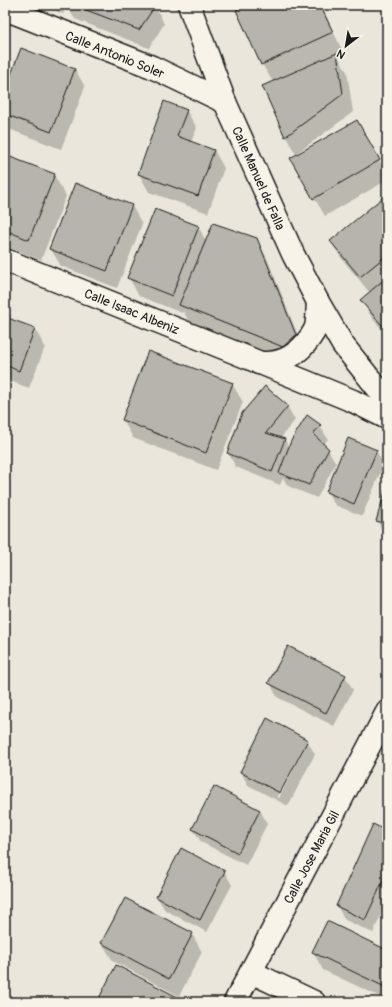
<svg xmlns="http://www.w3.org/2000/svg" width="392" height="1007" viewBox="0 0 392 1007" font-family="Pangolin,sans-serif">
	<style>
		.shadow { fill: #0003; fill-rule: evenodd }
		.building { fill: #b6b4ac; stroke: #1c1c1c }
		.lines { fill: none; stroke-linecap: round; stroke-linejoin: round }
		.minor-casing { stroke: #1c1c1c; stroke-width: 25 }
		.minor { stroke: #f7f3e8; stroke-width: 22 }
		.labels { text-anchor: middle; stroke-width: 3; stroke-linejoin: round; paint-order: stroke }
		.street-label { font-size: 13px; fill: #1c1c1c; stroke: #f7f3e8 }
	</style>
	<rect width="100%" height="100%" fill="#eae6dc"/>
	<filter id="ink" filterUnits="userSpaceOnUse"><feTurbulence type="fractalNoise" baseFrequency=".025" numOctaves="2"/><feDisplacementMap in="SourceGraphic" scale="8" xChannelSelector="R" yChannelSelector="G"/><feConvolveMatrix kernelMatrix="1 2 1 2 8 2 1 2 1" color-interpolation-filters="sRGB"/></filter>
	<g filter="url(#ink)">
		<g class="shadow">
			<path d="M41 5H66L63 14Z"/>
			<path d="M66 5H155L164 24 149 48 75 19Z"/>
			<path d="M242 5H321L342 50 336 53 347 72 353 112 296 154 286 137 263 87 273 82 262 64Z"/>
			<path d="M75 69 85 87 61 149 9 129 5 123V93Z"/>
			<path d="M186 110 197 128 191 142 214 150 224 168 208 213 149 192 139 174Z"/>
			<path d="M356 122 387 174V180L325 216 291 159Z"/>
			<path d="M5 156 54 175 66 196 41 260 5 246Z"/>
			<path d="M387 196V335L372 318 362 300 370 293 342 259 331 242Z"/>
			<path d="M132 206 142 224 117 288 61 266 50 248Z"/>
			<path d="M198 226 206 241 256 239 267 258 305 353 294 364 190 323 183 311 182 313 139 296 129 278Z"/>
			<path d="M5 305 11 316 10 320 35 329 45 347 29 388 5 379Z"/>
			<path d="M149 352 232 384 243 402 216 470 133 438 123 420Z"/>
			<path d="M287 406 295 420 280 439 285 440 289 448 320 426 328 439 323 445 328 450 336 463 317 498 288 486 283 478 280 485 236 467 228 453Z"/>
			<path d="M376 451 384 464 362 516 335 505 327 492Z"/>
			<path d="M387 489V535L385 534 377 521Z"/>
			<path d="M345 676 353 690 334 726 277 697 270 683Z"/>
			<path d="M307 741 315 754 288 806 248 785 241 772ZM303 747H305L279 798 277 797Z"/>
			<path d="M260 810 267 824 246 865 201 842 193 829Z"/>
			<path d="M387 832V902L373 933 345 920 337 906Z"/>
			<path d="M224 871 232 885 207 932 165 910 157 897Z"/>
			<path d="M192 934 202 952 179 996 113 961 102 943Z"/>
			<path d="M387 951V1000L323 970 313 952Z"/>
		</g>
		<g class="building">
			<path d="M73 5H154L155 6 139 30Z"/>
			<path d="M246 5H320L333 32 261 65 236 10Z"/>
			<path d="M21 48 75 69 51 132 5 114V90Z"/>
			<path d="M337 53 343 94 285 137 262 86Z"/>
			<path d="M164 101 187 110 177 136 214 150 198 196 138 174Z"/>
			<path d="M357 120 380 160 313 199 290 158Z"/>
			<path d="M5 155 55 174 29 240 5 230Z"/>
			<path d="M75 183 132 205 107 271 49 249Z"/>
			<path d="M387 194V255L360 277 330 241Z"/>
			<path d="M155 209 199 226 172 296 127 278Z"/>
			<path d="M213 223 257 238 296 335 283 347 179 305Z"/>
			<path d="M387 277V331L360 300Z"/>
			<path d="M5 317 35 328 19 371 5 365Z"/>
			<path d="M148 351 233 383 206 453 122 420Z"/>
			<path d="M265 386 288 406 266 433 285 439 272 472 227 453 242 413Z"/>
			<path d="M307 415 321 425 313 434 329 449 309 485 279 473 291 441Z"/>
			<path d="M348 438 377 450 354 504 326 492Z"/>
			<path d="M387 485V524L376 521Z"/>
			<path d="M288 646 346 675 326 713 268 683Z"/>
			<path d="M267 718 308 740 280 793 240 772Z"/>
			<path d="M214 786 260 810 238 853 192 829Z"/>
			<path d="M373 824 387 831V872L365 920 336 906Z"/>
			<path d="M181 848 225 871 200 920 156 897Z"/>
			<path d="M125 898 193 933 169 979 101 943Z"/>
			<path d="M327 921 387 950V988L312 952Z"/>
			<path d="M116 965 185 1001V1002H97Z"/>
		</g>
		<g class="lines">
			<defs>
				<g id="minor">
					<path d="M189 5 225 102 293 254 318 302 343 345 387 400"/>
					<path d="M5 9 152 67 225 102"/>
					<path d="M5 260 246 357 353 401 387 418"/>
					<path d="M259 363C279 364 293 358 306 343 310 338 314 333 316 327 318 319 317 310 318 302"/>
					<path d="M251 972 314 1002"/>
					<path d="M235 1002 387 712"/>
				</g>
			</defs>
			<use href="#minor" class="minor-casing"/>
			<use href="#minor" class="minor"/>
		</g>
	</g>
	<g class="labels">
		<g class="street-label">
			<text transform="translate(115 54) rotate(22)" y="5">Calle Antonio Soler</text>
			<text transform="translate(259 178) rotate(66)" y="5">Calle Manuel de Falla</text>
			<text transform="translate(132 311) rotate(22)" y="5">Calle Isaac Albeniz</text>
			<text transform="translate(311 857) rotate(-62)" y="5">Calle Jose Maria Gil</text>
		</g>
	</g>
	<rect width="392" height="1007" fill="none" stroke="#f7f3e8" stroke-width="20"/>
	<rect x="10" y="10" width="372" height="987" fill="none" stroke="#1c1c1c" stroke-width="1.5" filter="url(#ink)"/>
	<g transform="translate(346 46) rotate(211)" stroke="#f7f3e8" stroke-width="3" paint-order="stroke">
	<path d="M0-3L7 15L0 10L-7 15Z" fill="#1c1c1c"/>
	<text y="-6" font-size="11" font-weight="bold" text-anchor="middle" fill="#1c1c1c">N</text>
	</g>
</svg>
